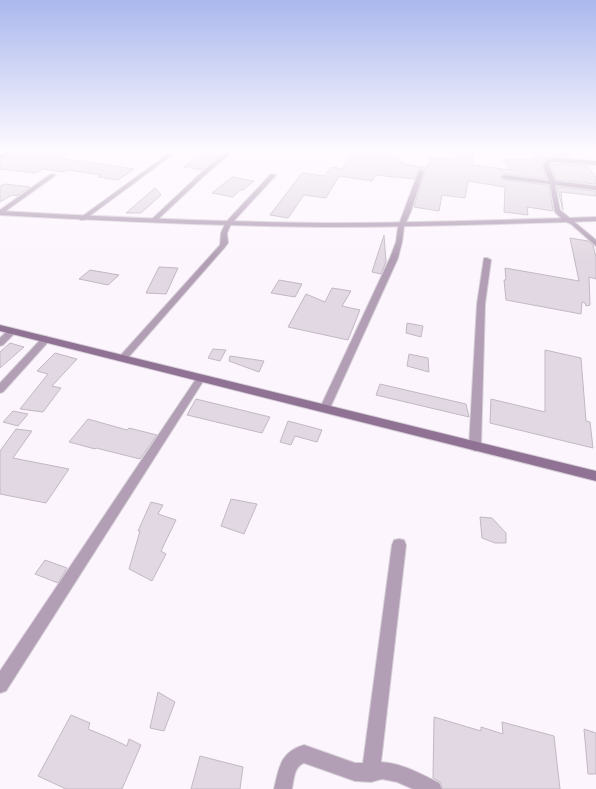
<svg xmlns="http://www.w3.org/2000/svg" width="596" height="789" viewBox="0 0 596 789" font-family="Lora,serif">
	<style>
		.building { fill: #e2d8e3; stroke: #c1b8c3 }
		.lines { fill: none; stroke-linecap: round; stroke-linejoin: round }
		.minor-casing { stroke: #d7d0d8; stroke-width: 2 }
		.tertiary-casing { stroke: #d7d0d8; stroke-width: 2 }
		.secondary-casing { stroke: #d7d0d8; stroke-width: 2 }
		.minor { fill: #b29eb5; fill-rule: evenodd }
		.tertiary { fill: #b29eb5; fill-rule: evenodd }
		.secondary { fill: #8f7294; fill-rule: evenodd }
	</style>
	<rect width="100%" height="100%" fill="#fdf5fe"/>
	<g class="building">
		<path d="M24 150H39L69 154 60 158 134 169 118 180 98 177 101 175 69 170 62 172 44 169 35 173 0 169V161Z"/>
		<path d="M354 150H365L364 153 400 157 398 161 404 162 403 164 427 168 431 158 459 159 460 153 473 154 472 165 511 170 502 159H534L532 151 554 153 553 150 566 151 569 158 554 156 546 159 542 166 547 179 504 174 500 177 504 180 549 185 553 211 527 207 528 215 504 212 505 187 468 181 465 198 442 195 439 211 414 207 425 171 424 170 419 169 414 179 376 175 372 181 339 176 326 198 304 195 288 218 270 215 302 173 324 176 332 167 342 169Z"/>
		<path d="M199 154 219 157 203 170 184 167Z"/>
		<path d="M552 164 587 166 596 177V184L556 180 551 165Z"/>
		<path d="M232 177 254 181 243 190H240L233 197 212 193Z"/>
		<path d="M5 184 30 187 17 196 12 195 0 202V186Z"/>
		<path d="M557 187 596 191V196L561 192 563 210Z"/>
		<path d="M155 188 161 195 141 213H126Z"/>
		<path d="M384 235 386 262 381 274 372 272Z"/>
		<path d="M570 238 588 241 593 245 596 257V279L589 277 590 305 586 306 585 303 582 302 581 314 506 300 504 280H506L505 268 579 281Z"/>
		<path d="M159 267 178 268 166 294 146 293Z"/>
		<path d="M90 270 119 275 108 285 79 279Z"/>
		<path d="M279 280 302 284 295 297 271 293Z"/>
		<path d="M332 288 351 291 342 306 360 310 348 340 288 327 306 294 325 302Z"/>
		<path d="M407 323 423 326 421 337 406 333Z"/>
		<path d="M10 343 24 347 0 368V352Z"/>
		<path d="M213 349 226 350 220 361 208 358Z"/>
		<path d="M545 350 581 358 586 421 590 422 593 448 490 423 491 399 545 412Z"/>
		<path d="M55 353 77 359 52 386 61 388 43 412 20 409 48 374 37 371Z"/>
		<path d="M409 354 428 358 429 372 407 366Z"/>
		<path d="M230 356 264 361 259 372 229 361Z"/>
		<path d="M380 384 466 404 469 417 376 395Z"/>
		<path d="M196 399 270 417 262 433 187 415Z"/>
		<path d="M13 411 28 414 18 426 3 422Z"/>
		<path d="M88 419 127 430 129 428 157 435 140 459 96 448 95 449 69 442Z"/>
		<path d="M288 421 322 430 317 442 295 436 291 445 280 442Z"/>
		<path d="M16 429 32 431 13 458 69 469 46 503 0 494V451Z"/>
		<path d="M231 499 257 504 244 534 221 526Z"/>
		<path d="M151 502 163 505 158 514 176 520 161 551 166 554 152 581 129 569 140 531H138Z"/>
		<path d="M480 517 492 518 506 533V543H495L482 538Z"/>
		<path d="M45 560 67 568 58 583 35 574Z"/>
		<path d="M158 692 175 702 164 731 150 728Z"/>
		<path d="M71 715 90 723 88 729 110 738 127 746 129 739 141 745 122 789H66L38 776Z"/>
		<path d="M434 717 481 731V727L503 734 502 722 554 736 560 789H443L440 782 433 778Z"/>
		<path d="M584 729 596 733V774H588Z"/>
		<path d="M200 756 243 767 240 789H191Z"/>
	</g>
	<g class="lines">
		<defs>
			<g id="minor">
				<path d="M11 150H17L0 159V155Z"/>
				<path d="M229 150H234L205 175 155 222H151V220L201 173Z"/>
				<path d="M168 154 172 155 84 220H80V218Z"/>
				<path d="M554 158 596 161V165L554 162H551L549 165 555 181 596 186V190L555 185 560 210 596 240V246L571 224 564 221 555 212 550 184 504 179 501 177 504 175 549 181 543 165 547 160Z"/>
				<path d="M419 170 424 171 411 211 404 227 402 242 398 258 330 408 329 411H321L320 408 390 258 396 242 398 227Z"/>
				<path d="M51 174 56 175 0 215V210Z"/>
				<path d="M271 174 276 175 231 224 227 233 228 243 225 247 126 360H120L118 358 120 356 220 245 221 233 226 222Z"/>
				<path d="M484 258H487L491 260 485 304 481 446 479 449 475 451 471 449 469 446 477 304Z"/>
				<path d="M12 328 16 331 15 333 3 345 0 346V338L9 329Z"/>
				<path d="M46 336 50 339 49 341 3 392 0 393V383L43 337Z"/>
				<path d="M201 375 206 378 204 380 6 691 0 693V671L198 376Z"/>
				<path d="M399 539 404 540 406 545 381 762C402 763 421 774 439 783L442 789H413L397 782 382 779 371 782 355 781 304 763C294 767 294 779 292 789H274C279 768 280 752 304 745L355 763H363L392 545 394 540Z"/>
			</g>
			<path id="tertiary" d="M0 211C108 217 216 222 324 223 414 223 505 220 596 217V221C505 224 414 227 324 227 216 226 108 221 0 215Z"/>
			<path id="secondary" d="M0 325 596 471V481L0 331Z"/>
		</defs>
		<use href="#minor" class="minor-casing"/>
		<use href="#tertiary" class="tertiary-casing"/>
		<use href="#secondary" class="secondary-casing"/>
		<use href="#minor" class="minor"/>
		<use href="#tertiary" class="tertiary"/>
		<use href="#secondary" class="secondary"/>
	</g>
	<linearGradient id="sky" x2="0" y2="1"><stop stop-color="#aab8ed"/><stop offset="0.58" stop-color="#fefaff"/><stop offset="1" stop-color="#fefaff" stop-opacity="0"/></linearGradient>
	<rect width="596" height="260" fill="url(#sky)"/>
</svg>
